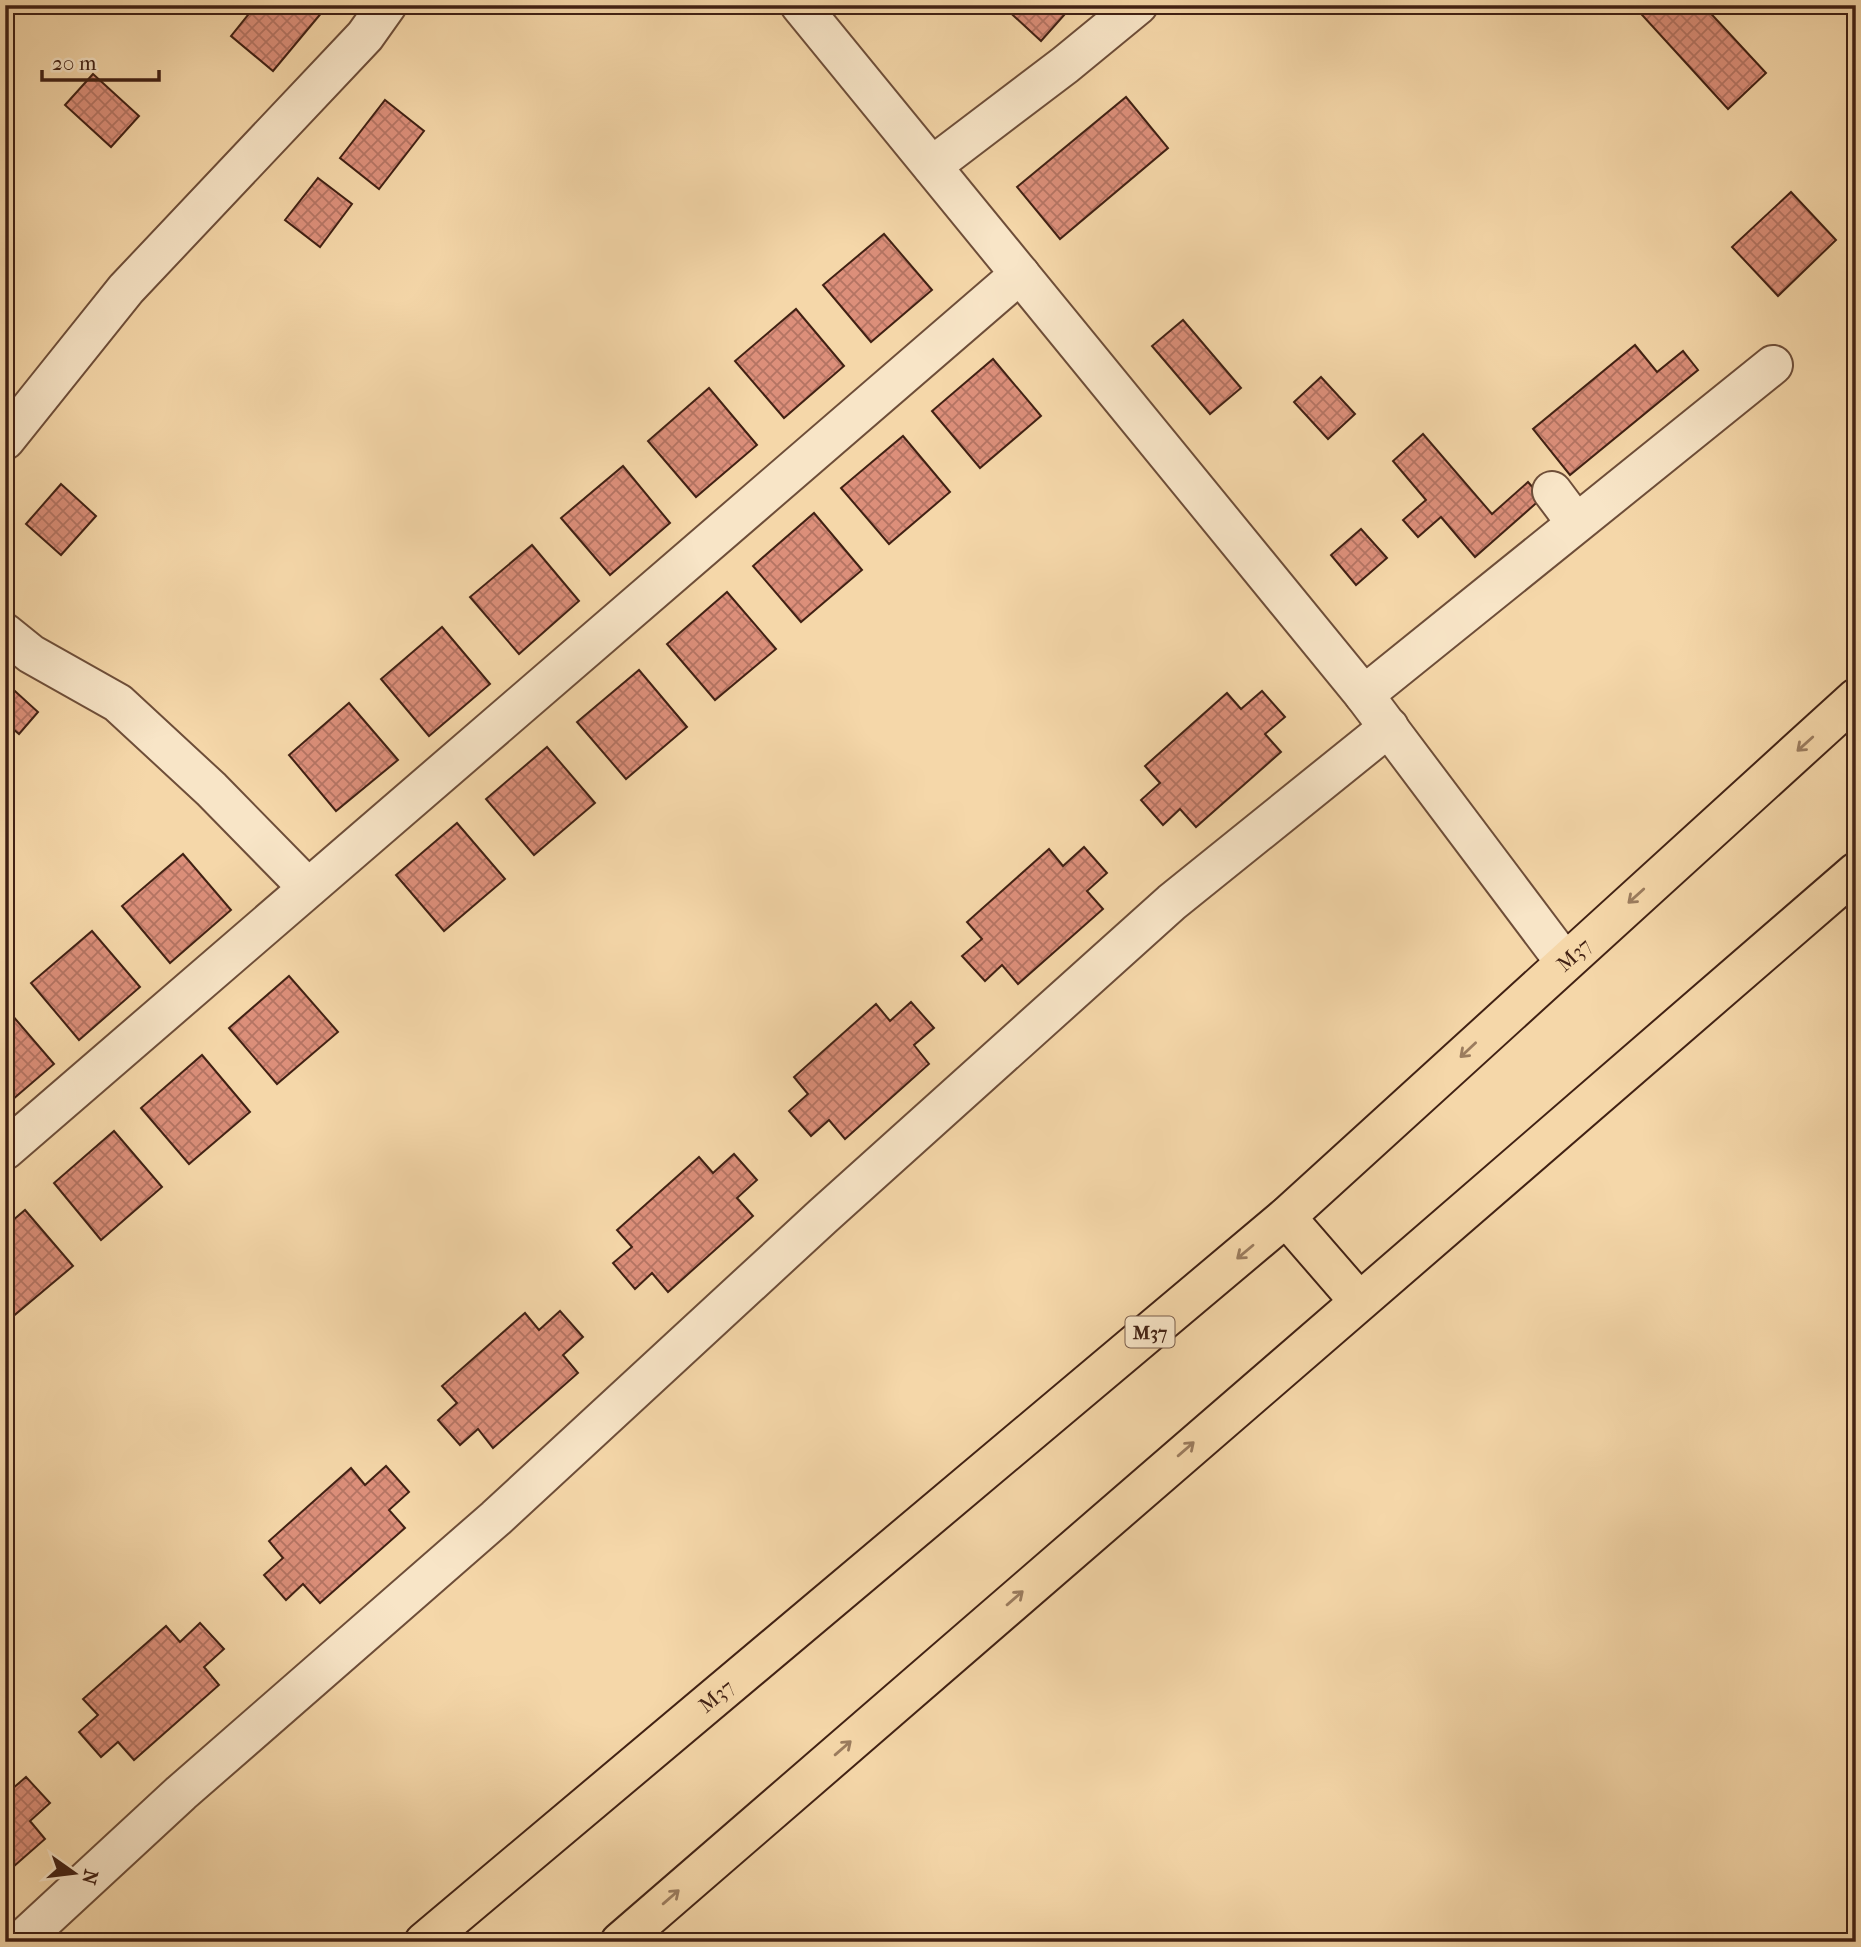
<svg xmlns="http://www.w3.org/2000/svg" width="1861" height="1947" viewBox="0 0 1861 1947" font-family="'IM FELL French Canon',serif">
	<style>
		.building { fill: url(#building-cross-hatch); stroke: #412114; stroke-width: 2 }
		.lines { fill: none; stroke-linecap: round; stroke-linejoin: round }
		.minor-casing { stroke: #6e4e39; stroke-width: 42 }
		.highway-casing { stroke: #412114; stroke-width: 42 }
		.minor { stroke: #f8e5c7; stroke-width: 38 }
		.highway { stroke: #f5d7a9; stroke-width: 38 }
		.oneway { stroke: #9b7c5e }
		.labels { text-anchor: middle; stroke-width: 5; stroke-linejoin: round; paint-order: stroke }
		.shield { fill: #f8e5c7; stroke: #785c4a; stroke-width: 2 }
		.shield-label { font-size: 19px; font-weight: bold; fill: #412114 }
		.street-label { font-size: 21px; fill: #412114; stroke: #f8e5c7 }
	</style>
	<defs>
		<pattern id="building-cross-hatch" width="8" height="8" patternUnits="userSpaceOnUse" patternTransform="scale(1.75)"><rect width="8" height="8" fill="#dc8f7a"/><path d="M0 0l8 8M0 8l8-8" fill="none" stroke="#b47463"/></pattern>
	</defs>
	<rect width="100%" height="100%" fill="#f5d7a9"/>
	<filter id="stains"><feTurbulence type="fractalNoise" baseFrequency=".00286" numOctaves="4"/><feColorMatrix values="0 0 0 0 .2 0 0 0 0 .09 0 0 0 0 .02 0 0 0 .5 -.17"/></filter>
	<radialGradient id="worn" r=".72"><stop offset=".6" stop-color="#630" stop-opacity="0"/><stop offset="1" stop-color="#630" stop-opacity=".3"/></radialGradient>
	<g class="building">
		<path d="M256 5H317L323 11 273 71 231 36Z"/>
		<path d="M1002 5H1073L1041 41Z"/>
		<path d="M1633 5H1703L1766 73 1728 109Z"/>
		<path d="M93 74 139 116 111 147 65 105Z"/>
		<path d="M1126 97 1168 148 1060 239 1017 187Z"/>
		<path d="M385 100 424 131 379 189 340 158Z"/>
		<path d="M318 178 352 204 320 247 285 220Z"/>
		<path d="M1791 192 1836 240 1778 296 1732 247Z"/>
		<path d="M884 234 932 290 871 342 823 285Z"/>
		<path d="M796 309 844 366 784 418 735 361Z"/>
		<path d="M1183 320 1241 388 1210 414 1152 346Z"/>
		<path d="M1635 345 1657 372 1683 351 1698 370 1570 475 1533 429Z"/>
		<path d="M993 359 1041 416 980 468 932 411Z"/>
		<path d="M1321 377 1355 414 1328 439 1294 402Z"/>
		<path d="M709 388 757 445 696 497 648 441Z"/>
		<path d="M1423 434 1492 514 1528 482 1542 498 1475 557 1441 517 1418 537 1403 520 1426 500 1393 461Z"/>
		<path d="M903 436 950 492 889 544 841 488Z"/>
		<path d="M623 466 670 523 610 575 561 518Z"/>
		<path d="M61 484 96 516 61 555 26 524Z"/>
		<path d="M814 513 862 570 801 622 753 566Z"/>
		<path d="M1361 529 1387 558 1356 585 1331 555Z"/>
		<path d="M532 545 579 601 519 654 470 597Z"/>
		<path d="M727 592 776 649 715 700 667 644Z"/>
		<path d="M442 627 490 684 429 736 381 679Z"/>
		<path d="M639 670 687 727 626 779 577 722Z"/>
		<path d="M5 682 38 712 19 734 5 722Z"/>
		<path d="M1262 691 1285 717 1265 734 1281 752 1196 827 1180 809 1163 825 1141 800 1160 783 1145 766 1227 693 1241 709Z"/>
		<path d="M349 703 398 760 336 811 289 755Z"/>
		<path d="M547 747 595 803 534 855 486 799Z"/>
		<path d="M457 823 505 879 444 931 396 875Z"/>
		<path d="M1084 847 1107 873 1087 891 1103 909 1018 984 1002 965 985 981 962 956 982 939 967 922 1049 849 1063 866Z"/>
		<path d="M183 854 231 910 170 963 122 906Z"/>
		<path d="M92 931 140 987 79 1040 31 983Z"/>
		<path d="M289 976 338 1032 277 1084 229 1028Z"/>
		<path d="M911 1002 934 1028 914 1045 929 1064 845 1139 829 1120 811 1136 789 1111 808 1094 794 1077 876 1004 890 1021Z"/>
		<path d="M6 1008 54 1064 5 1106V1009Z"/>
		<path d="M202 1055 250 1112 189 1164 141 1108Z"/>
		<path d="M114 1131 162 1187 101 1240 54 1183Z"/>
		<path d="M734 1154 757 1180 737 1198 753 1216 668 1292 652 1273 635 1289 613 1263 632 1247 617 1230 699 1157 713 1173Z"/>
		<path d="M25 1210 73 1266 11 1318 5 1311V1227Z"/>
		<path d="M560 1311 583 1337 563 1355 578 1373 493 1448 478 1429 460 1445 438 1420 457 1403 442 1386 525 1313 539 1330Z"/>
		<path d="M386 1466 409 1492 389 1510 405 1528 320 1603 303 1584 286 1600 264 1575 283 1558 269 1541 351 1468 365 1485Z"/>
		<path d="M200 1623 224 1649 204 1667 219 1685 134 1760 118 1742 101 1757 79 1732 98 1715 83 1699 166 1626 180 1642Z"/>
		<path d="M26 1777 50 1803 30 1821 45 1839 5 1874V1795Z"/>
	</g>
	<g class="lines">
		<defs>
			<g id="minor">
				<path d="M800 5 1364 695 1564 961"/>
				<path d="M932 166 1065 65 1138 5"/>
				<path d="M5 440 126 289 365 36 387 5"/>
				<path d="M1552 491 1576 523"/>
				<path d="M5 633 31 654 118 703 211 789 308 888"/>
				<path d="M1364 695 1773 365"/>
				<path d="M5 1150 1020 274"/>
				<path d="M20 1942 181 1793 496 1518 823 1216 1172 902 1389 727"/>
			</g>
			<g id="highway">
				<path d="M1286 1217 1358 1300"/>
				<path id="s1" d="M424 1942 1286 1217 1856 698"/>
				<path d="M620 1942 1856 872"/>
			</g>
		</defs>
		<use href="#minor" class="minor-casing"/>
		<use href="#highway" class="highway-casing"/>
		<use href="#minor" class="minor"/>
		<use href="#highway" class="highway"/>
	</g>
	<defs><path id="oneway-shaft" d="M-6 0H5M1.5-3L5.5 0L1.5 3" fill="none" stroke-width="1.6" stroke-linecap="round" stroke-linejoin="round" transform="scale(1.75)"/></defs>
	<g class="oneway">
		<use href="#oneway-shaft" transform="translate(1805 744) rotate(138)"/>
		<use href="#oneway-shaft" transform="translate(1636 896) rotate(138)"/>
		<use href="#oneway-shaft" transform="translate(1468 1050) rotate(137)"/>
		<use href="#oneway-shaft" transform="translate(1245 1252) rotate(140)"/>
		<use href="#oneway-shaft" transform="translate(1186 1449) rotate(-41)"/>
		<use href="#oneway-shaft" transform="translate(1015 1598) rotate(-41)"/>
		<use href="#oneway-shaft" transform="translate(843 1748) rotate(-41)"/>
		<use href="#oneway-shaft" transform="translate(671 1897) rotate(-41)"/>
	</g>
	<g class="labels">
		<rect class="shield" x="1125.5" y="1316.5" width="49" height="31" rx="5"/>
		<g class="shield-label">
			<text x="1150" y="1339">M37</text>
		</g>
		<g class="street-label">
			<text dy="7" stroke="none"><textPath href="#s1" startOffset="1516">M37</textPath></text>
			<text dy="7" stroke="none"><textPath href="#s1" startOffset="382">M37</textPath></text>
		</g>
	</g>
	<rect width="1861" height="1947" fill="none" stroke="#f5d7a9" stroke-width="28"/>
	<rect x="7" y="7" width="1847" height="1933" fill="none" stroke="#412114" stroke-width="3.5"/>
	<rect x="14" y="14" width="1833" height="1919" fill="none" stroke="#412114" stroke-width="2"/>
	<g transform="translate(74 1873) rotate(104)" stroke="#f8e5c7" stroke-width="5" paint-order="stroke">
	<path d="M0-5L12 26L0 18L-12 26Z" fill="#412114"/>
	<text y="-10" font-size="19" font-weight="bold" text-anchor="middle" fill="#412114">N</text>
	</g>
	<path d="M42 70v10h117v-10" fill="none" stroke="#412114" stroke-width="3.5"/>
	<text x="52" y="70" font-size="21" fill="#412114" stroke="#f8e5c7" stroke-width="5" paint-order="stroke">20 m</text>
	<rect width="100%" height="100%" filter="url(#stains)"/>
	<rect width="100%" height="100%" fill="url(#worn)"/>
</svg>
